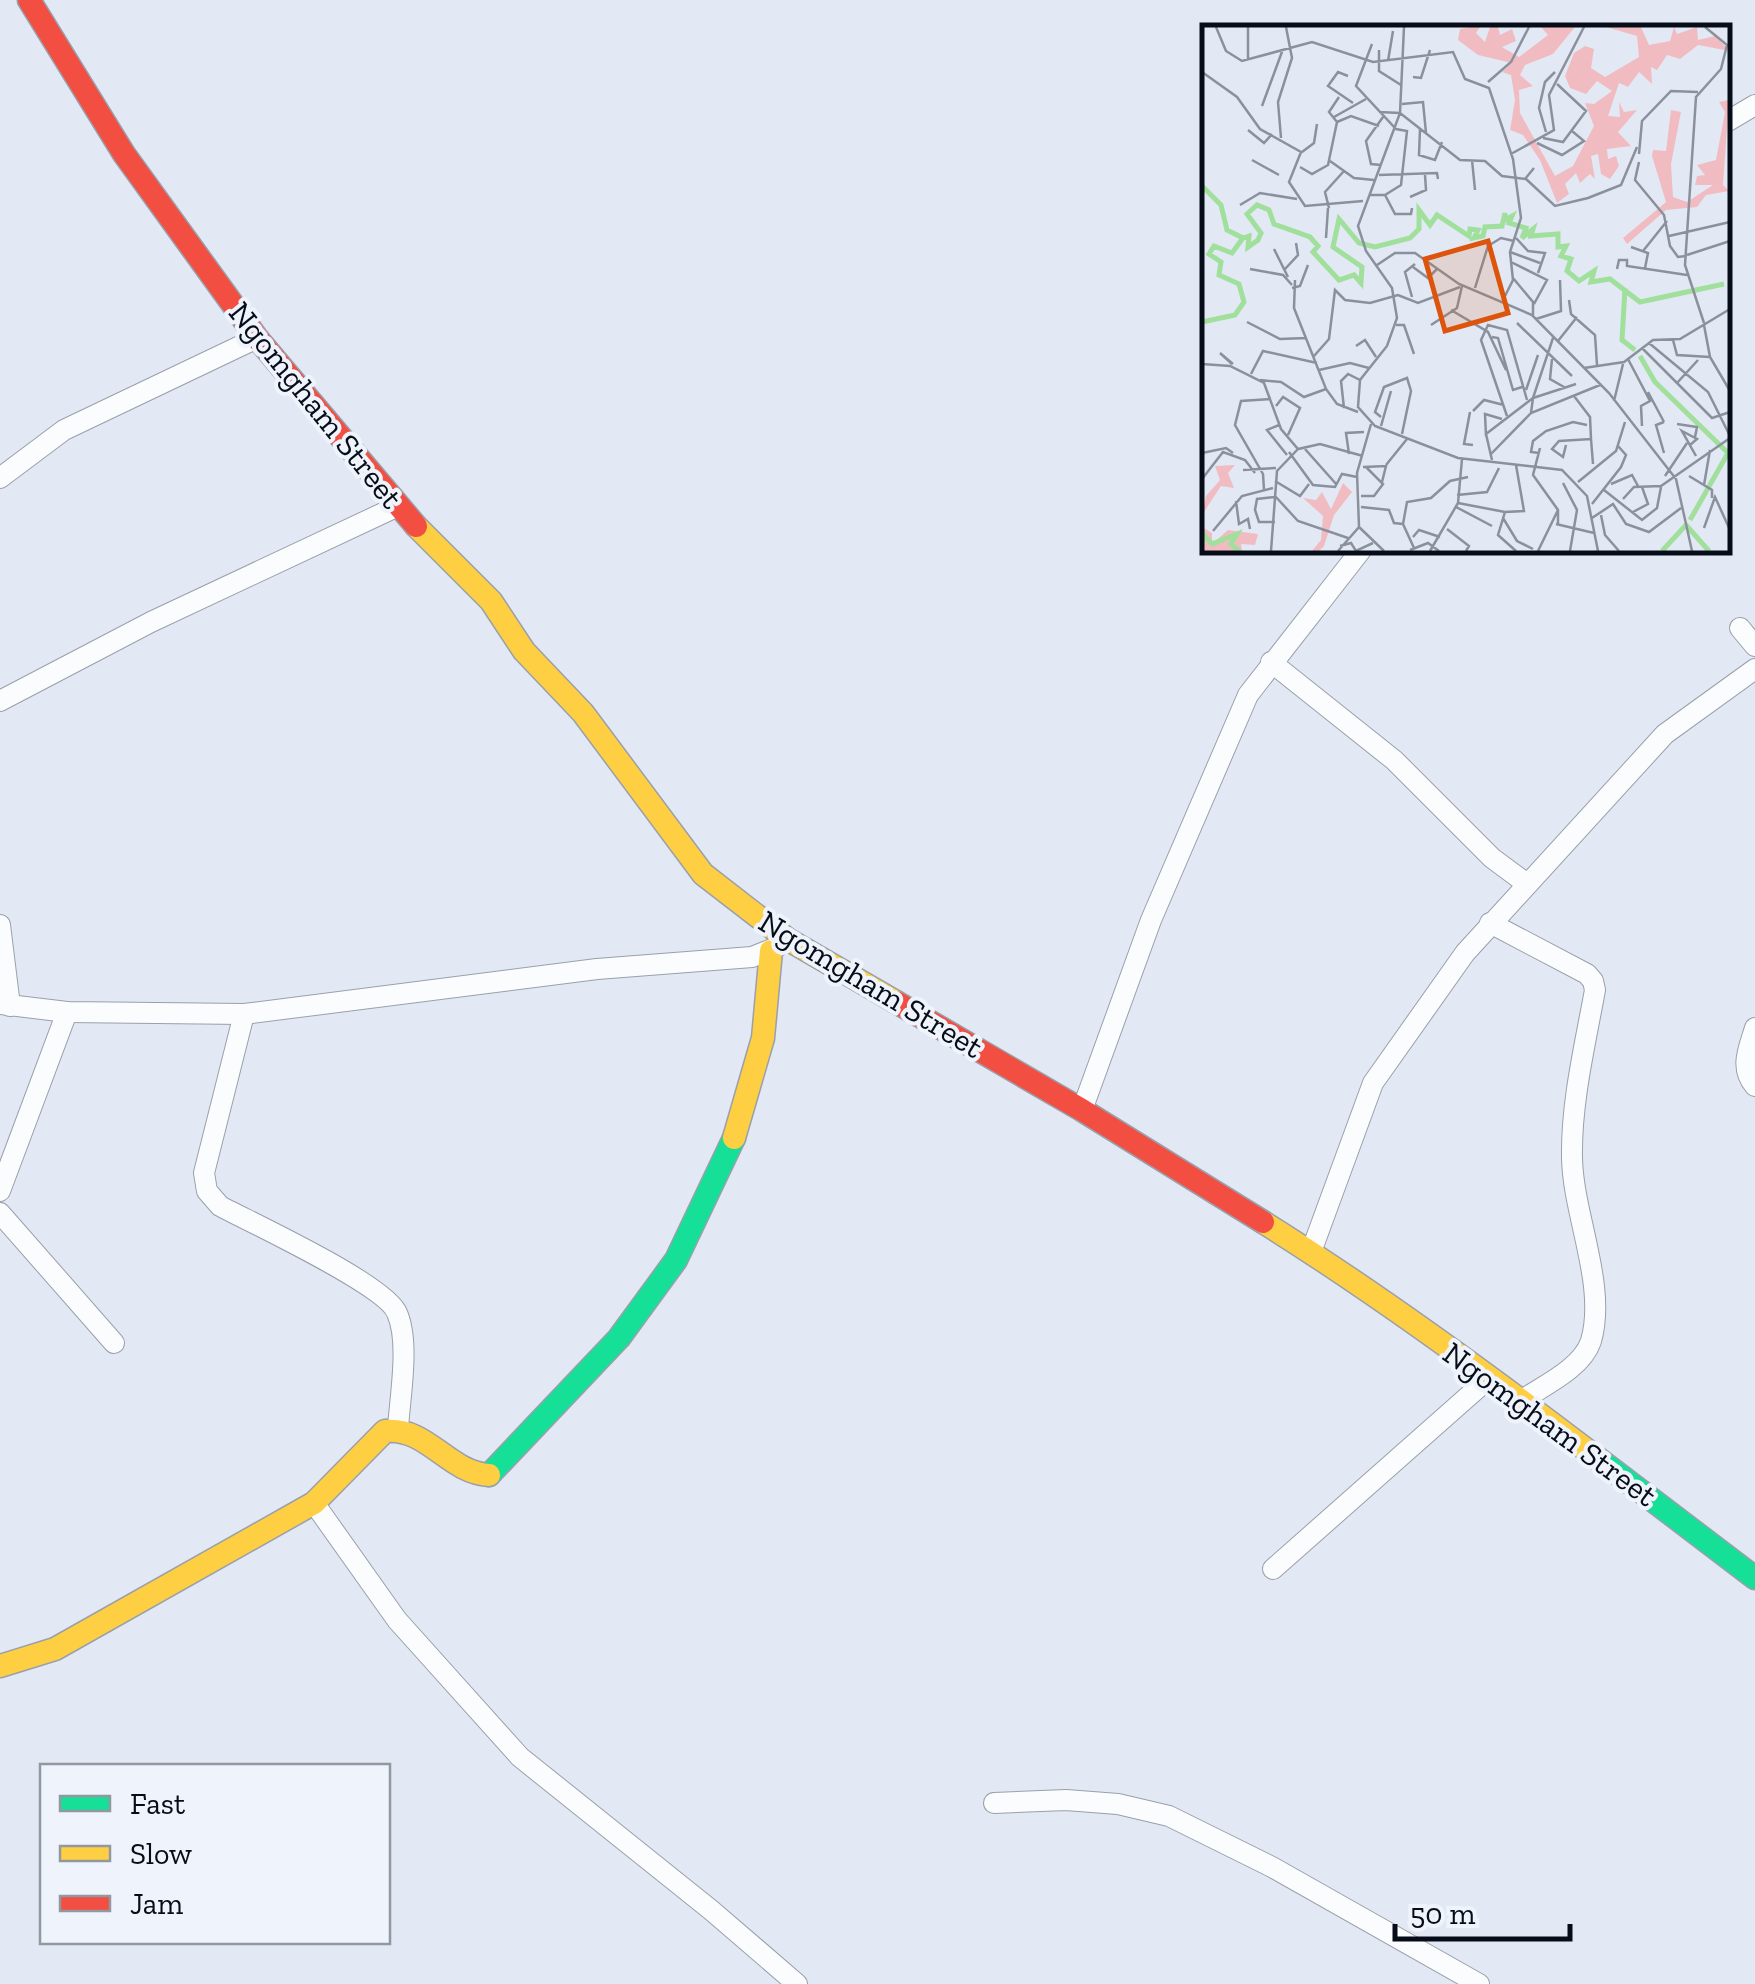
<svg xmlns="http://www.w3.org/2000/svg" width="1755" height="1984" viewBox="0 0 1755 1984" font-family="'Zilla Slab',serif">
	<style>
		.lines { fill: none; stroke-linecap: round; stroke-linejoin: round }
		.street-casing { stroke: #99a0ab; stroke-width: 22 }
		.fast-casing { stroke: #99a0ab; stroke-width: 25 }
		.slow-casing { stroke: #99a0ab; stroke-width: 25 }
		.jam-casing { stroke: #99a0ab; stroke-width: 25 }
		.street { stroke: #fbfcfd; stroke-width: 20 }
		.fast { stroke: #16e098; stroke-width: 22 }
		.slow { stroke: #ffcf43; stroke-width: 22 }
		.jam { stroke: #f24e42; stroke-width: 22 }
		.labels { text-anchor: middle; stroke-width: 8; stroke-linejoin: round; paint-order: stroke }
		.street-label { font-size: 32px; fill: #060d18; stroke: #eff3fb }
		.inset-river { fill: none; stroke: #a1df9c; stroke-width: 5 }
		.inset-road { fill: none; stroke: #8a919c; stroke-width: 2.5 }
		.view { fill: #dd550d; fill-opacity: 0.15; stroke: #dd550d; stroke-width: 5 }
		.inset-edge { fill: none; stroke: #060d18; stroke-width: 5 }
	</style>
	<rect width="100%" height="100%" fill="#e2e9f4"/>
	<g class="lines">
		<defs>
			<g id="street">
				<path d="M1728 121 1755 105"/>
				<path d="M0 478 64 430 257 338"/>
				<path d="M1740 628 1755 646"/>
				<path d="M1271 662 1394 760 1492 858 1527 884"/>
				<path d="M0 701 151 622 396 507"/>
				<path d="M1490 923 1587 974 1593 981 1595 990C1585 1045 1571 1102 1572 1158 1573 1215 1607 1285 1591 1341 1582 1368 1545 1385 1522 1400"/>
				<path d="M0 925 10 1006"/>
				<path d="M0 1004 67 1012 244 1014 597 969 752 957 777 947"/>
				<path d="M244 1014 204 1173 207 1191 220 1206C252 1223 386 1285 397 1313 410 1342 400 1396 398 1428"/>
				<path d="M1755 1028C1749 1048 1739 1068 1755 1086"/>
				<path d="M1082 1110 1151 920 1248 695 1361 550"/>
				<path d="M0 1191 67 1012"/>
				<path d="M0 1213 114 1343"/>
				<path d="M1311 1252 1373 1083 1465 953 1665 734 1755 669"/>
				<path d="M314 1503 397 1620 520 1757 711 1910 797 1984"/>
				<path d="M1273 1569 1489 1378"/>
				<path d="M994 1803 1066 1800 1118 1804 1169 1816 1272 1867 1479 1984"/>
			</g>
			<g id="fast">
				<path d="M1588 1451 1755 1578"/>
				<path d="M489 1475 619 1338 676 1260 734 1138"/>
			</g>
			<g id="slow">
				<path d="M416 526 491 601 524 651 583 713 703 874 787 939 896 1002"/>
				<path d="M734 1138 763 1038 771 951"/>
				<path d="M1263 1222C1375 1292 1483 1371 1588 1451"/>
				<path d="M0 1666 55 1649 314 1503 385 1431C428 1427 447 1472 489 1475"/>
			</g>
			<g id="jam">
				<path d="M29 0 124 154 257 338 416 526"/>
				<path d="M896 1002 1082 1110 1263 1222"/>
			</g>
		</defs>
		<use href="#street" class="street-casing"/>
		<use href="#fast" class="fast-casing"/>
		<use href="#slow" class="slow-casing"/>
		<use href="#jam" class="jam-casing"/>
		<use href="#street" class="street"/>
		<use href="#fast" class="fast"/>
		<use href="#slow" class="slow"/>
		<use href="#jam" class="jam"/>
	</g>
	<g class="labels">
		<g class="street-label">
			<text transform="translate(316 405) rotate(51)" y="11">Ngomgham Street</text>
			<text transform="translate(871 984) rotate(31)" y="11">Ngomgham Street</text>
			<text transform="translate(1550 1424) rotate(36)" y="11">Ngomgham Street</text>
		</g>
	</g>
	<g transform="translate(1202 25)">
		<rect width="528" height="528" fill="#e2e9f4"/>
		<path d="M269 2H278L274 8 283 17 288 2H296L298 10 310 4 314 16 300 22 317 32 346 10 339 2H373L351 29 323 40 318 50 331 61 317 65 318 88 353 151 371 141 392 101 383 78 392 79 410 66 395 56 384 69 368 63 363 51 372 28 383 21 392 24 389 43 403 52 437 32 435 11 404 2H439L447 20 468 16 472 2 475 9 495 2 496 15 513 11 528 26 496 20 478 34 465 30 455 45 449 42 450 59 437 47 426 62 417 58 406 91 418 92 417 77 422 87 435 85 416 107 429 121 405 124 406 134 414 131 417 141 408 154 399 149 396 129 389 131 393 154 388 149 378 158 374 148 363 159 367 169 355 178 338 135 321 110 308 105 313 75 309 50 300 47 310 38 276 30 256 15 258 4ZM527 75 521 160 527 166 504 170 495 182 464 185 425 219 421 213 464 177 450 131 451 125 464 126 469 85 479 87 469 139 471 172 485 177 511 160H493L495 151 503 150 495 140 514 135 523 87 517 77ZM33 440 26 448 32 463 19 461 0 490 4 471 18 455 13 441ZM141 458 150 467 132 490 122 521 117 526H110L119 515 121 491 101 473 114 475 120 467 129 484ZM0 502 10 508V519L26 505 56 509 53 520 39 519 40 526H0Z" fill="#f1bcc1"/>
		<path class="inset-river" d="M0 161 19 180 25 205 41 213 30 228 12 221 7 229 19 237 17 250 37 259 42 277 33 290 0 297M41 213 47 211 46 222 56 215 59 208 45 189 55 180 67 185 72 199 108 212 116 221 111 227 137 255 152 250 159 258 160 242 131 222 137 194 157 218 173 222 208 213 217 204V185L228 200 235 190 267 211 268 204 276 205 272 213 281 211 283 202 300 201 303 188V195L310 191 307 198 324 203 320 213 331 204 329 211 356 209V222L364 221 359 231 369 234 365 246 377 256 392 246 389 257 408 254 438 277 522 259M423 263 420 315 433 325M438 331 453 357 526 428 488 495M0 508 10 519 35 509 29 519 37 526M460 526 484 500 507 526"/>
		<path class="inset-road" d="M14 2 24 26 40 36 110 17 171 37 251 27 263 54 287 63 311 134 319 193 308 227 311 255 302 273M46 2V35M202 2 198 88 156 201 164 226 190 263 195 293 185 321 158 355 156 382 173 401 256 433 360 445 385 471 396 526M170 19 154 61 194 104 205 106 199 160 183 170M177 25V46L199 60M186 36 191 6M0 47 35 72 58 104 99 127 87 157 103 181 161 176M146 51 136 47 126 61 151 78M211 52 219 53 228 25M286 57 309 37 327 2M200 79 221 77 224 108M60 81 81 24M177 87 198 88 258 135 283 136 300 151 323 154 332 143M132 92 164 74M135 97 149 91 177 101M218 104 217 130 233 135 240 117M46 105 62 118 70 109M344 107 337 83 343 57 353 47M79 113 76 77 90 33 84 2M341 113 361 117 384 86 355 59M335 118 360 130 382 116 370 106M100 127 112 118 115 99M309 129 352 105 347 70 382 2M437 129 440 96 469 66 496 67M50 135 77 150M270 135 273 165M128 136 152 153 172 155M437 137 433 155 462 190 468 221 476 232 484 231M179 140 169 139 164 116 181 92M98 142 110 149 126 140 135 97 127 87 137 72M177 150 235 148 236 154M324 154 353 181 386 173 419 160 435 122M167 170H183L193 189H209L210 183M208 172 224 165 223 150M38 180 58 168 95 174M127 183 123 167 142 146M467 211 528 197M124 213 126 183M314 213 326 226 343 228 336 248M429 222 446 228 443 243M72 224 86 252M441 226 465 196M308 227 338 238M485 230 528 216M309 237 345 255 332 279M175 240 193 228H213L257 259 330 290 407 368 474 454 490 526M211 242 226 253 235 244M48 244 81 250 90 260M83 244 96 230 94 218M415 244 417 235H425V241L485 250M311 253 331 277V290M93 255 92 283 124 364 135 379 156 387M90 263 98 261 106 240M273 263 286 221 299 213 312 216M210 272 203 247 213 239M367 275 369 289 393 310 395 340M249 285 286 307 304 345M334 294 359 286 358 255M45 297 78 314 104 313M315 298 370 351M502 298 483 240 494 72 519 44 525 20 503 2M194 300H202L212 329M229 300 255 283 260 261M502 300 508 332 528 366M290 312 296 313 311 365 320 362M471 315 475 330 508 332M356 316 375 292M447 318 506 367 528 411M154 321 163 315 174 332M440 323 510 393 528 387M112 331 127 314 133 265 143 275 168 278 196 270 216 278 258 262M350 334 348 354 362 362M426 334 448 376 439 381 440 401M0 339 28 341 62 358 79 404 96 424 118 419 161 431M30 339 18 328 31 339M382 343 422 337 451 315 478 314 528 284M117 345 148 338 167 343M49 349 61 326 115 338M58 355 79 357 102 372 124 364M475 358 496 335M324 365 336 330M446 367 462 397M372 371 388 392 389 414M412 376 421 339M74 381 81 372 98 383 86 410M142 383 139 356 146 349 158 355M271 386 282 375 302 380M268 387 262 419 271 420M329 388 331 373 374 359M305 391 279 315 286 300 305 305 325 375M179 392 173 387 182 362 205 353 209 366 200 409M475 399 495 402 493 412M77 400 65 405 85 430M179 401 189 366M284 411 283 389 300 394M364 420 361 432 350 424 357 416 389 414 391 439M488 420 495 414 480 406 494 431M338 423 331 450 356 485V499M103 424 135 460M87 427 111 460 133 462 140 449 155 452M0 428 24 423 31 428M337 428 329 427 331 416 344 406 371 397 385 400M462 428 454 400 462 397M147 429 144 408 162 407M288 430 329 388 398 360M290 435 284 409 331 373 351 313M184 440 205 414M161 442 184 441 180 457M41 445 74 443M463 451 485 418M487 451 510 465V473M0 454 21 427 43 435 53 448M73 456 98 471 107 459M376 457 414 426 423 397M361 458 375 485 368 526M409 459 430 450 436 461M502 460 508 425M62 465 61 449 33 400 39 376 69 374M402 465 440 495 455 483 459 462M255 470 285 467 297 443M73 471 96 496 146 513M159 471H172L181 459 164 442M421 474 432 462 459 461 528 413M34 476 37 499 46 494 48 504M256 478 303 487M390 479 419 442 424 430 416 421M159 482 187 485 192 498 201 499M254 482 290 501M431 487 446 479 440 462M399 490 403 510 417 526M301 493 315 516 331 524M390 493 411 479 424 499 447 507 479 483M73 497H57L53 485 55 474 73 472M354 499 392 508M157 502 182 526M502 503 513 472 528 505M245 504 267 521 264 526M11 506 40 471 71 463M211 512 217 505 238 512M138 521 149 518 154 526 171 518M212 523 201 499 205 477 229 473 248 456 266 452M208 525 226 518 237 526M69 526 75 446 96 424M136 526 157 502 155 448 169 399M228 526 256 478 260 434M314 526 296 510 303 487 322 486 314 440M336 526 356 485"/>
		<path class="view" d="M286 216 306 288 243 306 223 234Z"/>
		<rect width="528" height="528" class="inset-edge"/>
	</g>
	<rect x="40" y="1764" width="350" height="180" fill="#eff3fb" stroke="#9297a0" stroke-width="2.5"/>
	<rect x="60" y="1796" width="50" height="15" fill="#16e098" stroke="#9297a0" stroke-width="2.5"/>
	<text x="130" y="1814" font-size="30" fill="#060d18">Fast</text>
	<rect x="60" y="1846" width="50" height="15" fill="#ffcf43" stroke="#9297a0" stroke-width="2.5"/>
	<text x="130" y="1864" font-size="30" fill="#060d18">Slow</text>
	<rect x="60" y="1896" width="50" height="15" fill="#f24e42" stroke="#9297a0" stroke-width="2.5"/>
	<text x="130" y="1914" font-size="30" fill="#060d18">Jam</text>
	<path d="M1395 1924v15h175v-15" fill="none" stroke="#060d18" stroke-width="5"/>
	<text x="1410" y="1924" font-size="30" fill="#060d18" stroke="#eff3fb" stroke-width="8" paint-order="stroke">50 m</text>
</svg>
